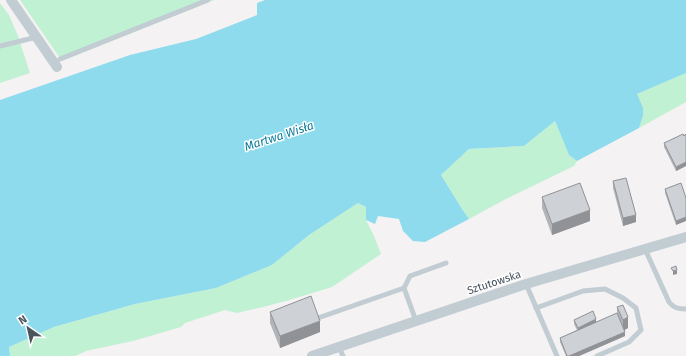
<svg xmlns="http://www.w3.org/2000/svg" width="686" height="356" viewBox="0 0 686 356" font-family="'Fira Sans',sans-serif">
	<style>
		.green { fill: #c1f1d3 }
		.water { fill: #8edbee }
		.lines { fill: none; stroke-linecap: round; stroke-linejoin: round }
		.service { stroke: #c2ccd3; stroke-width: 5 }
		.minor { stroke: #c2ccd3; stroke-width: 10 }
		.wall { fill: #b1b4b8 }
		.shaded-wall { fill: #909296 }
		.building { fill: #ced1d6; stroke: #909296 }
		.labels { text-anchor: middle; stroke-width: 3; stroke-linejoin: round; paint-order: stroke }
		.street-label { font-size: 11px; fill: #49555f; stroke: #fff }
		.water-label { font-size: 12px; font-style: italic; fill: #0c7c99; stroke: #fff }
	</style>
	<rect width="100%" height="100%" fill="#f4f2f2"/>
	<g class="green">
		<path d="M20 0H214L62 61Z"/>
		<path d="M0 3 9 15 18 36 30 73 0 83Z"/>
		<path d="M686 73V102L639 128 643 116 637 94Z"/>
		<path d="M555 121 569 155 577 161 574 166 504 200 469 219 462 209 441 175 469 149 524 146Z"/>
		<path d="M358 203 366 207V220L374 236 381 254 332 287 286 301 263 307 237 313 225 310 185 323 181 327 133 341 86 351 75 356H10L9 347 54 327 135 304 216 288 272 265 309 235Z"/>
	</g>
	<path class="water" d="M265 0H686V73L637 94 643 108V116L639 128 577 161 569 155 555 121 524 146 469 149 441 175 462 209 469 219 425 242 413 241 403 231 399 219 378 216 375 224 366 220V207L358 203 309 235 272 265 216 288 135 304 54 327 9 347 10 356H0V100L130 55 196 39 257 15V3Z"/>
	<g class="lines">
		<g class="service">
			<path d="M0 46 37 37"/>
			<path d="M60 59 208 0"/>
			<path d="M645 249 669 302C674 308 678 309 686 309"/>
			<path d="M526 284 557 356"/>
			<path d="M404 288 410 276 446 263"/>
			<path d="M536 308 583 291 605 289 623 298 636 308 641 330 629 342 597 356"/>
			<path d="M318 318 404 288 416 321"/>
			<path d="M339 347 343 356"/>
		</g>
		<g class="minor">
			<path d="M11 0 57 67"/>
			<path d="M312 356 526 284 686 237"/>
		</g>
	</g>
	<g class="wall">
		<path d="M686 134V166L676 171 664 147V143Z"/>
		<path d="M613 181 636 222 623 226 613 188Z"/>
		<path d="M681 183 676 225 665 193V189Z"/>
		<path d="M542 197 590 221 552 235 542 208Z"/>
		<path d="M617 307 628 328 624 330 625 336 579 356H566L560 342V338L577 330 574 324V320L596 322 617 315Z"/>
		<path d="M270 312 320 332 280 348 270 323Z"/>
	</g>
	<g class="shaded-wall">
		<path d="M686 162V166L676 171V167Z"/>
		<path d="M590 210V221L552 235V224Z"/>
		<path d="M636 215V222L623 226V218Z"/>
		<path d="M686 217V221L676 225V221Z"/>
		<path d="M677 270V274L673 275V271Z"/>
		<path d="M628 317V328L623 331V320Z"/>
		<path d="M596 319V323L578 332V328Z"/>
		<path d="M320 321V332L280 348V336Z"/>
		<path d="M625 332V336L579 356H569Z"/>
	</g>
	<g class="building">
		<path d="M683 134 684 136 686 134V162L676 167 664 143Z"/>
		<path d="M626 178 636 215 623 218 613 181Z"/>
		<path d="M580 183 590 210 552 224 542 197Z"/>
		<path d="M681 183 686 198V217L676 221 665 189Z"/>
		<path d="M676 266 677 270 673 271 671 268Z"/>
		<path d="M311 296 320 321 280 336 270 312Z"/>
		<path d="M623 305 628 317 623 320 617 307Z"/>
		<path d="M593 311 596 319 578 328 574 320Z"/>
		<path d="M617 313 625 332 569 356H567L560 338Z"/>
	</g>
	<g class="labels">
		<g class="street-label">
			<text transform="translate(494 282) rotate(-18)" y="4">Sztutowska</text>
		</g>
		<g class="water-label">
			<text transform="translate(279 136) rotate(-18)" y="4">Martwa Wisła</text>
		</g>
	</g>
	<g transform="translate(28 328) rotate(326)" stroke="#ffffff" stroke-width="3" paint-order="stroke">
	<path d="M0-3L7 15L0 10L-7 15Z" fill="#49555f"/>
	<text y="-6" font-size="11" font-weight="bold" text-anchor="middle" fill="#49555f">N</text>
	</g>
</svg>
